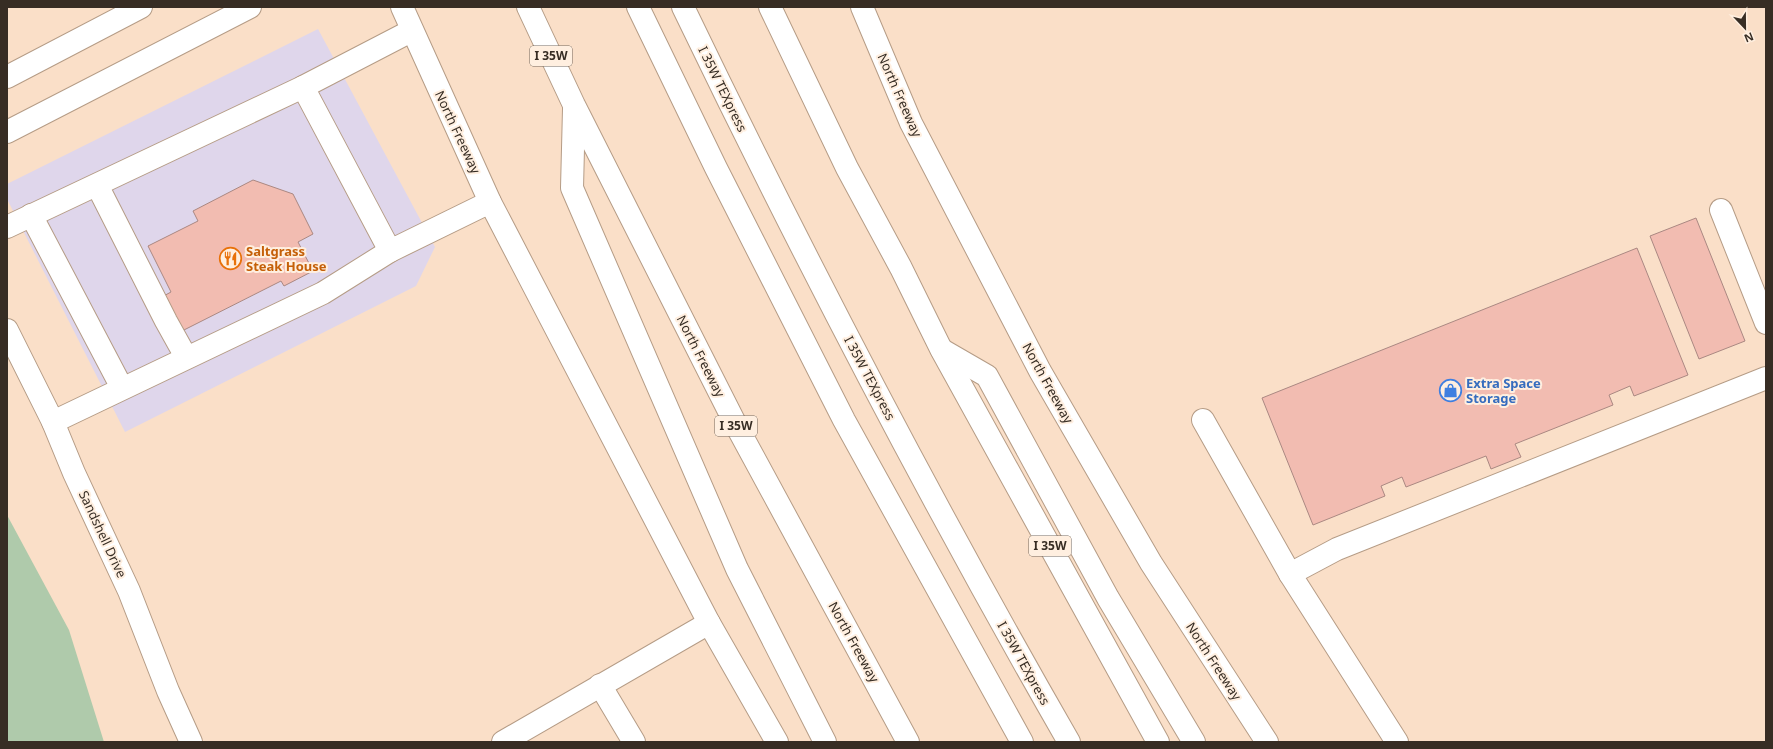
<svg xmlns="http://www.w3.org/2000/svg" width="1773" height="749" viewBox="0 0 1773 749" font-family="'Noto Sans',sans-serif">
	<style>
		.commercial { fill: #dfd6eb }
		.green { fill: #afcaab }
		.building { fill: #f2bcb1; stroke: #aa8882 }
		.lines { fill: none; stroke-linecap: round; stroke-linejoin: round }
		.minor-casing { stroke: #b59c86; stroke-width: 24 }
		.major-casing { stroke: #b59c86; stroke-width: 24 }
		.highway-casing { stroke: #b59c86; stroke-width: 24 }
		.minor { stroke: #fff; stroke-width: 22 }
		.major { stroke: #fff; stroke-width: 22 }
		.highway { stroke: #fff; stroke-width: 22 }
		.labels { text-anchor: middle; stroke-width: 4; stroke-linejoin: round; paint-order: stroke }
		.shield { fill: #ffefe0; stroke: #73675c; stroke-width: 1 }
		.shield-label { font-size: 12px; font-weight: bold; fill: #372d24 }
		.street-label { font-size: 13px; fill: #372d24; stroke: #ffefe0 }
		.food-label { font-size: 13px; font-weight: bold; fill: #c56008; stroke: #ffefe0; text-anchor: start }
		.shop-label { font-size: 13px; font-weight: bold; fill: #366cbe; stroke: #ffefe0; text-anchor: start }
	</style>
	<rect width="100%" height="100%" fill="#fadfc8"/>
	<path class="commercial" d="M318 29 435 247 416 286 125 432 7 199V184Z"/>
	<path class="green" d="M7 515 69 630 104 742H7Z"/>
	<g class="building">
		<path d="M253 180 293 194 313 234 298 242 313 271 284 286 281 281 178 333 160 298 171 292 148 246 198 221 193 211Z"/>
		<path d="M1696 218 1745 341 1699 359 1650 236Z"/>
		<path d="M1637 248 1688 375 1634 396 1630 386 1609 395 1613 405 1515 444 1521 457 1491 469 1486 456 1406 487 1402 477 1381 486 1385 496 1313 525 1262 398Z"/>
	</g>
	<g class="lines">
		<defs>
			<g id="minor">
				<path d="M7 77 141 7"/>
				<path d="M303 87 411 31"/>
				<path d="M7 132 250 7"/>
				<path d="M97 185 166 321 186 357"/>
				<path d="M1721 210 1766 323"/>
				<path d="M31 215 122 388"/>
				<path d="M7 227 303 87 390 251 490 202"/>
				<path d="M7 330 53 422 74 473 129 591 168 691 191 742"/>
				<path d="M1203 420 1290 574"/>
				<path d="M53 422 323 293 390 251"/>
				<path d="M600 685 634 742"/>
				<path d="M503 742 709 623"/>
				<path d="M1397 742 1290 574 1337 549 1766 378"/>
			</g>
			<g id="major">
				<path d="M402 7 490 202 709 623 777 742"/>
				<path d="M862 7 911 123 1040 371 1151 563 1267 742"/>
			</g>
			<g id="highway">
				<path d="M528 7 574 105 736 425 908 742"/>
				<path d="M638 7 716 168 844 420 1022 742"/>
				<path d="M683 7C803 256 931 502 1069 742"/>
				<path d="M770 7 847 168 901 268 941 349 1158 742"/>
				<path d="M574 109 572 188 737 569 825 742"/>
				<path d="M942 350 987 376 1108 598 1194 742"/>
			</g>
		</defs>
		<use href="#minor" class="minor-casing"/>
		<use href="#major" class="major-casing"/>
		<use href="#highway" class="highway-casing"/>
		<use href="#minor" class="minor"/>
		<use href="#major" class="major"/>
		<use href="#highway" class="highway"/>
	</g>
	<defs>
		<symbol id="restaurant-ring" viewBox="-11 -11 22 22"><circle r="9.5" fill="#ffefe0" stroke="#e8710a" stroke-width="1.5"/><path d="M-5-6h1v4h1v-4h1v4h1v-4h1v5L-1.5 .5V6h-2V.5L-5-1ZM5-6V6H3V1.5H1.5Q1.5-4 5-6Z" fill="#e8710a"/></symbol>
		<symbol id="shop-ring" viewBox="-11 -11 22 22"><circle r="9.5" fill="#ffefe0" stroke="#3f7fe0" stroke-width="1.5"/><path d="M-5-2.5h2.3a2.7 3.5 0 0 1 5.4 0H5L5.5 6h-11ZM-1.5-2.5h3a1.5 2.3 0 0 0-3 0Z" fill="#3f7fe0"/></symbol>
	</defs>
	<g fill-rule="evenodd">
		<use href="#restaurant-ring" x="218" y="246" width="25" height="25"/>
		<use href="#shop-ring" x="1438" y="378" width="25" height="25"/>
	</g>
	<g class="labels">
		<g class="shield">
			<rect x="530" y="46" width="42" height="20" rx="3"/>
			<rect x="715" y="416" width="42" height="20" rx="3"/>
			<rect x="1029" y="536" width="42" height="20" rx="3"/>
		</g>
		<g class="shield-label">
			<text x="551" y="60">I 35W</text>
			<text x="736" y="430">I 35W</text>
			<text x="1050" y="550">I 35W</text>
		</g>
		<g class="street-label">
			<text transform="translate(723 89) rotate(64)" y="5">I 35W TEXpress</text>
			<text transform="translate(900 95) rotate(66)" y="5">North Freeway</text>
			<text transform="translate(458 132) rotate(65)" y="5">North Freeway</text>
			<text transform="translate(701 356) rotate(63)" y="5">North Freeway</text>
			<text transform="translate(870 378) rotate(62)" y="5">I 35W TEXpress</text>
			<text transform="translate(1048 383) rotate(61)" y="5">North Freeway</text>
			<text transform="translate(103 534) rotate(65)" y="5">Sandshell Drive</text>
			<text transform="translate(854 642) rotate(61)" y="5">North Freeway</text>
			<text transform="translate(1214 661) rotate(57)" y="5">North Freeway</text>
			<text transform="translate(1024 663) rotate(61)" y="5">I 35W TEXpress</text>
		</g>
		<g class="food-label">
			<text x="246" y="256">Saltgrass<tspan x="246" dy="15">Steak House</tspan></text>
		</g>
		<g class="shop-label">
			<text x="1466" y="388">Extra Space<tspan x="1466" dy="15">Storage</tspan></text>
		</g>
	</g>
	<rect width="1773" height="749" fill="none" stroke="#372d24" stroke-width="16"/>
	<g transform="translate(1745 28) rotate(158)" stroke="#ffefe0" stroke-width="3" paint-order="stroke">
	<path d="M0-3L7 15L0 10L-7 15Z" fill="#372d24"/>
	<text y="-6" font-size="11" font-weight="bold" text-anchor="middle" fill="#372d24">N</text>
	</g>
</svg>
